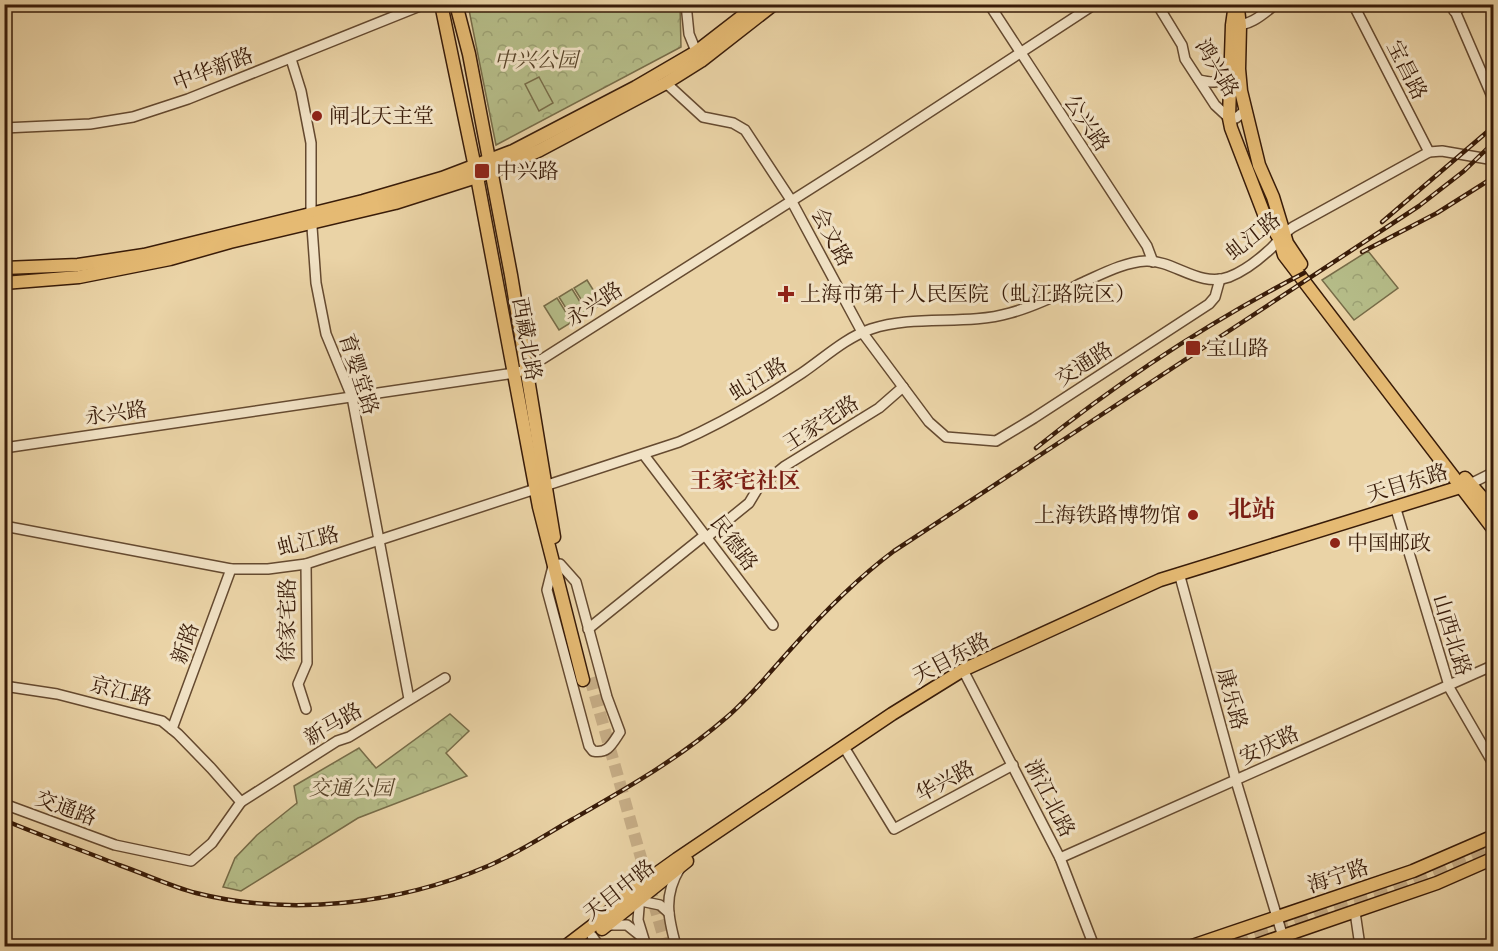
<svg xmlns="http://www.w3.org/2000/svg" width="1498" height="951" viewBox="0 0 1498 951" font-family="'EB Garamond','Noto Serif SC',serif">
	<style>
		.park { fill: url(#park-crowns); stroke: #776c48; stroke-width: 1.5 }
		.pitch { fill: #b5bc88; stroke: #776c48; stroke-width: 1.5 }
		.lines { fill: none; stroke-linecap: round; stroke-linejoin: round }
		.major-tunnel { stroke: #c7ae87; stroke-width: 12; stroke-dasharray: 12 6; stroke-linecap: butt }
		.highway-tunnel { stroke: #c7ae87; stroke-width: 14; stroke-dasharray: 14 7; stroke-linecap: butt }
		.minor-casing { stroke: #654a30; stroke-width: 12 }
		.major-casing { stroke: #391c09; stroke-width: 15 }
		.minor { stroke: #f1e2c5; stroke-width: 9 }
		.major { stroke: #e5ba73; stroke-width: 12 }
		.rail-casing { stroke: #391c09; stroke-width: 4.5 }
		.rail { stroke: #f1e2c5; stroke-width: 2; stroke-dasharray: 7; stroke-linecap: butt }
		.poi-dot { fill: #8f2418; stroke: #f1e2c5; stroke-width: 2 }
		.labels { text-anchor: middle; stroke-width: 6; stroke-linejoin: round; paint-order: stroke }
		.park-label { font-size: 21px; font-style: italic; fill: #584429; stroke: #f1e2c5 }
		.street-label { font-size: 21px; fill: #391c09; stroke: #f1e2c5 }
		.poi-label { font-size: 21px; fill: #391c09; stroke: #f1e2c5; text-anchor: start }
		.neighbourhood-label { font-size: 22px; font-weight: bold; fill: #7a1f14; stroke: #f1e2c5 }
		.quarter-label { font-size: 24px; font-weight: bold; fill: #7a1f14; stroke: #f1e2c5 }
	</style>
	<defs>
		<pattern id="park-crowns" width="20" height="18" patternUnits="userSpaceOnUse" patternTransform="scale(1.5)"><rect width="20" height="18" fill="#b5bc88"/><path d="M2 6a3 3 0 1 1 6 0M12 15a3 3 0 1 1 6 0" fill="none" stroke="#9ca174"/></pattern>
	</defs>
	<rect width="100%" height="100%" fill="#ead3a6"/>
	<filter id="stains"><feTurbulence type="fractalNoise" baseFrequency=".00333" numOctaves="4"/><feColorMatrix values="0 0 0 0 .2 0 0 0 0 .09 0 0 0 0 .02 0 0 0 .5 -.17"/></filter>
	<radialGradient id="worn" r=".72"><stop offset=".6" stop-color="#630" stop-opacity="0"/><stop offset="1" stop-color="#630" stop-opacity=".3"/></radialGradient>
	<g class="park">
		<path d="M468 5H680L681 47 496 145Z"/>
		<path d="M1368 251 1398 288 1354 320 1322 280Z"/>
		<path d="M450 714 469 731 446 753 467 776 358 818 241 891 223 887 235 858 257 835 297 803 294 786 359 748 376 768Z"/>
	</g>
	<g class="pitch">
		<path d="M539 77 553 103 539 111 525 84Z"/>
		<path d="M587 280 602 304 589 312 574 288Z"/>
		<path d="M572 289 587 313 574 321 559 297Z"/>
		<path d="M557 298 572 322 559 330 544 306Z"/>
	</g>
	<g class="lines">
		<path class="major-tunnel" d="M590 678 666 946"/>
		<path class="highway-tunnel" d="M1214 946 1400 884 1494 845"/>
		<defs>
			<g id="minor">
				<path d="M686 4 689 34 698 56"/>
				<path d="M989 4 1147 246 1153 262"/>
				<path d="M1157 4 1182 45 1185 59 1215 105 1229 118H1236L1246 110"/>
				<path d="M1353 4 1429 152"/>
				<path d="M1452 4 1494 101"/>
				<path d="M1454 11 1467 4"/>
				<path d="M1234 25C1251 26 1263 14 1276 4"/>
				<path d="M291 59 301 91 311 143V213L316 283 326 334 352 397 409 699"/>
				<path d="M1199 80C1213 83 1219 84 1230 73"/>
				<path d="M666 83 703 117 733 123 745 130 791 200 862 332 929 422 946 437 996 441 1034 418 1209 304 1215 297 1220 279"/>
				<path d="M4 128 90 124 133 117 188 99 425 4"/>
				<path d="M4 448 514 373 525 370 870 151 1095 4"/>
				<path d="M644 455 773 625"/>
				<path d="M1470 484 1494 472"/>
				<path d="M1395 506 1450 689 1494 765"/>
				<path d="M4 526 231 569H268L306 564 679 442C722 423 763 399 802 373 824 358 845 338 871 329 916 314 965 326 1010 313 1036 306 1061 293 1086 281 1104 273 1125 262 1146 261 1174 260 1199 288 1229 277 1242 272 1257 261 1267 252 1277 244 1282 234 1293 227L1429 152 1442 151 1494 160"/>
				<path d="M707 537 749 503 758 488 785 466 879 408 903 387"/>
				<path d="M553 566 547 590 589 746 593 751C608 754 612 744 620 732L607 697 576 582 560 564"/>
				<path d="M1179 573 1236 781 1283 937"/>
				<path d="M588 629 705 535"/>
				<path d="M963 670 1060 858 1094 946"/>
				<path d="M4 686 57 694 162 721 178 734 211 768 241 802 212 843 191 861 115 845 4 804"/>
				<path d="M306 709 298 684 307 663 306 564"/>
				<path d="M172 729 231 569"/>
				<path d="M847 752 894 829 1013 765"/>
				<path d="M241 802 337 741 349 737 445 678"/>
				<path d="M1060 858 1494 665"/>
				<path d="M640 896 638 920 646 946"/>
				<path d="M636 900 660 905 669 913"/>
				<path d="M1355 912 1360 946"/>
				<path d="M607 925H627L642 937"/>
				<path d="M592 936 599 946"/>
				<path d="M676 946C668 917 663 896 680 868"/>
			</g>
			<g id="major">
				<path d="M441 4 477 177 539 507 583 680"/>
				<path d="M456 4 469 54 511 275 554 537"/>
				<path d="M1235 4 1232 25 1229 118 1231 128 1264 214 1279 238 1284 255 1494 530"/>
				<path d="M1238 9 1240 26 1239 69 1241 91 1259 165 1273 197 1287 243 1301 264"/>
				<path d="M4 268 78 265 144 255 363 201 442 178 513 151 636 87 696 52 758 4"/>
				<path d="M4 283 79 277 170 259 230 242 395 203 492 172 540 150 666 83 701 61 774 4"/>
				<path d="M1465 478 1494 511"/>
				<path d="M602 929 687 861"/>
				<path d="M566 946 600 920 628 894 677 859 892 714 963 670 1160 580 1470 484"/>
				<path d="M1192 946 1413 871 1494 836"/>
				<path d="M1254 946 1437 883 1494 858"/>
			</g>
		</defs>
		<use href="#minor" class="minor-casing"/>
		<use href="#major" class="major-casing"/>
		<use href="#minor" class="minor"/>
		<use href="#major" class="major"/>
		<defs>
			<g id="rail">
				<path d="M1382 222 1494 126"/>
				<path d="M1362 252 1437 213 1494 177"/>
				<path d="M1036 448C1119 381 1209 322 1304 273"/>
				<path d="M4 820C42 836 81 850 119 865 145 874 170 886 196 893 291 917 399 904 488 866 518 853 545 835 573 819 627 788 680 758 727 717 750 697 770 672 790 650 822 614 855 580 894 551L1419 206 1464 171 1494 142"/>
			</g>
		</defs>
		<use href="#rail" class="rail-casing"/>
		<use href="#rail" class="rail"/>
	</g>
	<g class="poi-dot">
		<circle cx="317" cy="116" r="6"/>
		<rect x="474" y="163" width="16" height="16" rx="3"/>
		<path d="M783 285h6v6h6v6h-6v6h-6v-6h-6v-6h6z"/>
		<rect x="1185" y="340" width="16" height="16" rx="3"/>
		<circle cx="1193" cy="515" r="6"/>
		<circle cx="1335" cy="543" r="6"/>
	</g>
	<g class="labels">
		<g class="park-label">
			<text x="536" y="67">中兴公园</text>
			<text x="351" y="795">交通公园</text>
		</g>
		<g class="street-label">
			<text transform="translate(1217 68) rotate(59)" y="7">鸿兴路</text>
			<text transform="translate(213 69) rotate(-21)" y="7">中华新路</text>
			<text transform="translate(1407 70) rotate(63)" y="7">宝昌路</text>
			<text transform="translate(1087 123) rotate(56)" y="7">公兴路</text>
			<text transform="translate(1253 236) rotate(-38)" y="7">虬江路</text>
			<text transform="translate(832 237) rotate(62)" y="7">会文路</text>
			<text transform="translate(594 304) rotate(-33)" y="7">永兴路</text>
			<text transform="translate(527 339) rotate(80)" y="7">西藏北路</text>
			<text transform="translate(1084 364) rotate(-33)" y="7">交通路</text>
			<text transform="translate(359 374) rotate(72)" y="7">育婴堂路</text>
			<text transform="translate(758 379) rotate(-31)" y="7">虬江路</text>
			<text transform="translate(116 413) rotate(-8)" y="7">永兴路</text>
			<text transform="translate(821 423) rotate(-32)" y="7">王家宅路</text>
			<text transform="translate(1407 483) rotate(-17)" y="7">天目东路</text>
			<text transform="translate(308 541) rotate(-14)" y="7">虬江路</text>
			<text transform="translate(734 543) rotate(53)" y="7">民德路</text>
			<text transform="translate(287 620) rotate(-89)" y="7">徐家宅路</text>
			<text transform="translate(1452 635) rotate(73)" y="7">山西北路</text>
			<text transform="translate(185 643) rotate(-70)" y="7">新路</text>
			<text transform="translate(951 658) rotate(-28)" y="7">天目东路</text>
			<text transform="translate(121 691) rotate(14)" y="7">京江路</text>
			<text transform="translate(1232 699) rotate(75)" y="7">康乐路</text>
			<text transform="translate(333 724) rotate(-30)" y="7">新马路</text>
			<text transform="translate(1269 745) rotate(-25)" y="7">安庆路</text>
			<text transform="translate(945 781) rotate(-28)" y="7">华兴路</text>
			<text transform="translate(1050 798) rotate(63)" y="7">浙江北路</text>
			<text transform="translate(66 808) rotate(20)" y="7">交通路</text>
			<text transform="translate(1338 876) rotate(-19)" y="7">海宁路</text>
			<text transform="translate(619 890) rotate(-38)" y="7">天目中路</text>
		</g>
		<g class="poi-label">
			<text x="329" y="123">闸北天主堂</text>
			<text x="496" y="178">中兴路</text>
			<text x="800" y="301">上海市第十人民医院（虬江路院区）</text>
			<text x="1206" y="355">宝山路</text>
			<text x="1181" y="522" text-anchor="end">上海铁路博物馆</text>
			<text x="1347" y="550">中国邮政</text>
		</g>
		<g class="neighbourhood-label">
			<text x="745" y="488">王家宅社区</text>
		</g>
		<g class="quarter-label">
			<text x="1252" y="517">北站</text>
		</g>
	</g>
	<rect width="1498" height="951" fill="none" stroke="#ead3a6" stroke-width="24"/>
	<rect x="6" y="6" width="1486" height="939" fill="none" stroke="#391c09" stroke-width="3"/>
	<rect x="12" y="12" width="1474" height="927" fill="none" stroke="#391c09" stroke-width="1.5"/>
	<rect width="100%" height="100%" filter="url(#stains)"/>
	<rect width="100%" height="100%" fill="url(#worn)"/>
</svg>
